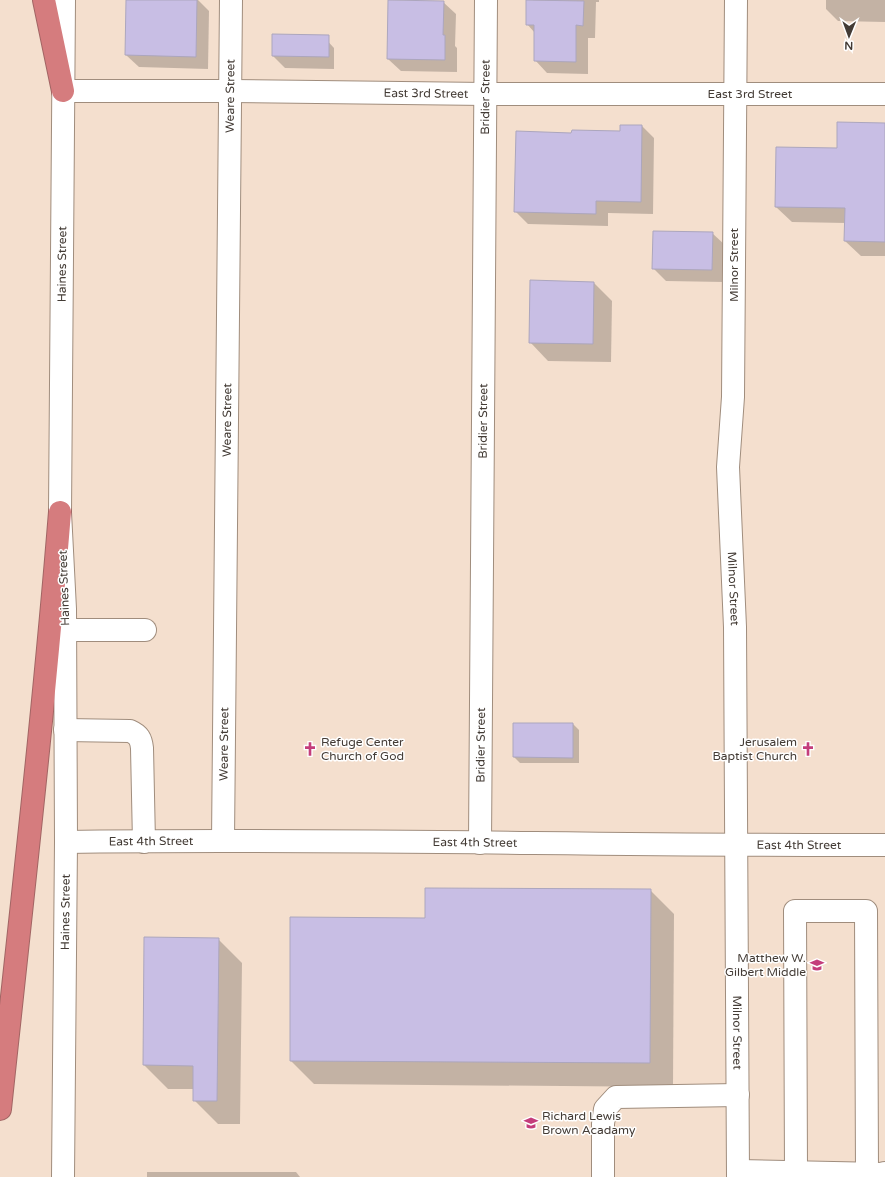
<svg xmlns="http://www.w3.org/2000/svg" width="885" height="1177" viewBox="0 0 885 1177" font-family="'Varela Round',sans-serif">
	<style>
		.shadow { fill: #0003 }
		.building { fill: #c8bee4; stroke: #aca6bd }
		.lines { fill: none; stroke-linecap: round; stroke-linejoin: round }
		.minor-casing { stroke: #a08d7d; stroke-width: 24 }
		.highway-casing { stroke: #a26564; stroke-width: 24 }
		.minor { stroke: #fff; stroke-width: 22 }
		.highway { stroke: #d57c7e; stroke-width: 22 }
		.labels { text-anchor: middle; stroke-width: 3; stroke-linejoin: round; paint-order: stroke }
		.street-label { font-size: 12px; fill: #433b35; stroke: #fff }
		.poi-label { font-size: 12px; fill: #433b35; stroke: #fff; text-anchor: start }
	</style>
	<rect width="100%" height="100%" fill="#f4dfce"/>
	<g class="shadow">
		<path d="M127 0H198L209 11 208 69 139 67 126 55Z"/>
		<path d="M533 0H599V2H596L595 38H588V74L547 73 535 60V33L527 24Z"/>
		<path d="M826 0H885V22L838 21 826 9Z"/>
		<path d="M443 2 456 14 455 46 457 48V72L401 71 388 59Z"/>
		<path d="M322 35 334 48V69L285 68 273 56Z"/>
		<path d="M885 124V256H861L845 241 846 223 792 222 776 207Z"/>
		<path d="M642 126 654 138 653 214 608 213V226L528 224 515 211 572 134 621 132Z"/>
		<path d="M712 233 725 245 724 282 666 281 653 268Z"/>
		<path d="M594 283 612 301 611 362 548 361 530 342Z"/>
		<path d="M573 724 579 730V763H520L514 757Z"/>
		<path d="M650 890 674 914 673 1087 314 1084 291 1061 426 919Z"/>
		<path d="M218 939 242 963 240 1124H218L194 1100V1089H168L144 1065Z"/>
		<path d="M147 1172H296L300 1177H147Z"/>
	</g>
	<g class="building">
		<path d="M126 0H197L196 57 125 55Z"/>
		<path d="M388 0 444 1 443 35H445V60L387 59Z"/>
		<path d="M526 0 584 1 583 26 576 25V62L534 61V25H526Z"/>
		<path d="M272 34 329 35V57L272 56Z"/>
		<path d="M837 122 885 123V242L844 241 845 208 775 207 776 147 837 148Z"/>
		<path d="M620 125H642L641 202 596 201V214L514 212 516 131 571 133 572 130 620 131Z"/>
		<path d="M653 231 713 232 712 270 652 269Z"/>
		<path d="M530 280 594 282 593 344 529 343Z"/>
		<path d="M513 723H573V758L513 757Z"/>
		<path d="M425 888 651 889 650 1063 290 1061V917L425 918Z"/>
		<path d="M144 937 219 938 217 1101H193V1066L143 1065Z"/>
	</g>
	<g class="lines">
		<defs>
			<g id="minor">
				<path id="s1" d="M736 0 733 397 728 467 735 627 738 1177"/>
				<path id="s2" d="M63 91H230L486 94H885"/>
				<path d="M65 630H145"/>
				<path d="M65 730 130 731C139 735 141 739 142 748L144 842"/>
				<path id="s3" d="M223 841 231 0"/>
				<path id="s4" d="M66 842C339 838 612 846 885 845"/>
				<path id="s5" d="M480 843 486 0"/>
				<path d="M738 1171 881 1174 885 1173"/>
				<path d="M796 1172 795 911H866L867 1174"/>
				<path id="s6" d="M63 1177 66 842 65 609 60 512 64 0"/>
				<path d="M603 1177V1124L605 1109 616 1097 738 1095"/>
			</g>
			<g id="highway">
				<path d="M44 0 63 91"/>
				<path d="M0 1109C21 910 44 711 60 512"/>
			</g>
		</defs>
		<use href="#minor" class="minor-casing"/>
		<use href="#highway" class="highway-casing"/>
		<use href="#minor" class="minor"/>
		<use href="#highway" class="highway"/>
	</g>
	<defs>
		<symbol id="church-bare" viewBox="-9 -9 18 18"><path d="M-1.2-6h2.4v3.5h3.3v2.4h-3.3V6h-2.4V-.1h-3.3v-2.4h3.3Z" fill="#c43d7b" stroke="#fff" stroke-width="2.5" paint-order="stroke"/></symbol>
		<symbol id="school-bare" viewBox="-9 -9 18 18"><path d="M0-5L7-2L0 1L-7-2ZM-4 1L0 2.5L4 1V4Q0 6-4 4Z" fill="#c43d7b" stroke="#fff" stroke-width="2.5" paint-order="stroke"/></symbol>
	</defs>
	<g fill-rule="evenodd">
		<use href="#church-bare" x="300" y="739" width="20" height="20"/>
		<use href="#church-bare" x="798" y="739" width="20" height="20"/>
		<use href="#school-bare" x="807" y="955" width="20" height="20"/>
		<use href="#school-bare" x="521" y="1113" width="20" height="20"/>
	</g>
	<g class="labels">
		<g class="street-label">
			<text dy="4" stroke="none"><textPath href="#s2" startOffset="363">East 3rd Street</textPath></text>
			<text dy="4" stroke="none"><textPath href="#s2" startOffset="687">East 3rd Street</textPath></text>
			<text dy="4" stroke="none"><textPath href="#s3" startOffset="745">Weare Street</textPath></text>
			<text dy="4" stroke="none"><textPath href="#s5" startOffset="746">Bridier Street</textPath></text>
			<text dy="4" stroke="none"><textPath href="#s6" startOffset="913">Haines Street</textPath></text>
			<text transform="translate(734 265) rotate(-90)" y="4">Milnor Street</text>
			<text dy="4" stroke="none"><textPath href="#s3" startOffset="421">Weare Street</textPath></text>
			<text dy="4" stroke="none"><textPath href="#s5" startOffset="422">Bridier Street</textPath></text>
			<text transform="translate(64 588) rotate(-92)" y="4">Haines Street</text>
			<text dy="4" stroke="none"><textPath href="#s1" startOffset="589">Milnor Street</textPath></text>
			<text dy="4" stroke="none"><textPath href="#s3" startOffset="97">Weare Street</textPath></text>
			<text dy="4" stroke="none"><textPath href="#s5" startOffset="98">Bridier Street</textPath></text>
			<text dy="4" stroke="none"><textPath href="#s4" startOffset="85">East 4th Street</textPath></text>
			<text dy="4" stroke="none"><textPath href="#s4" startOffset="409">East 4th Street</textPath></text>
			<text dy="4" stroke="none"><textPath href="#s4" startOffset="733">East 4th Street</textPath></text>
			<text dy="4" stroke="none"><textPath href="#s6" startOffset="265">Haines Street</textPath></text>
			<text dy="4" stroke="none"><textPath href="#s1" startOffset="1033">Milnor Street</textPath></text>
		</g>
		<g class="poi-label">
			<text x="321" y="746">Refuge Center<tspan x="321" dy="14">Church of God</tspan></text>
			<text x="797" y="746" text-anchor="end">Jerusalem<tspan x="797" dy="14">Baptist Church</tspan></text>
			<text x="806" y="962" text-anchor="end">Matthew W.<tspan x="806" dy="14">Gilbert Middle</tspan></text>
			<text x="542" y="1120">Richard Lewis<tspan x="542" dy="14">Brown Acadamy</tspan></text>
		</g>
	</g>
	<g transform="translate(849 36) rotate(181)" stroke="#ffffff" stroke-width="3" paint-order="stroke">
	<path d="M0-3L7 15L0 10L-7 15Z" fill="#433b35"/>
	<text y="-6" font-size="11" font-weight="bold" text-anchor="middle" fill="#433b35">N</text>
	</g>
</svg>
